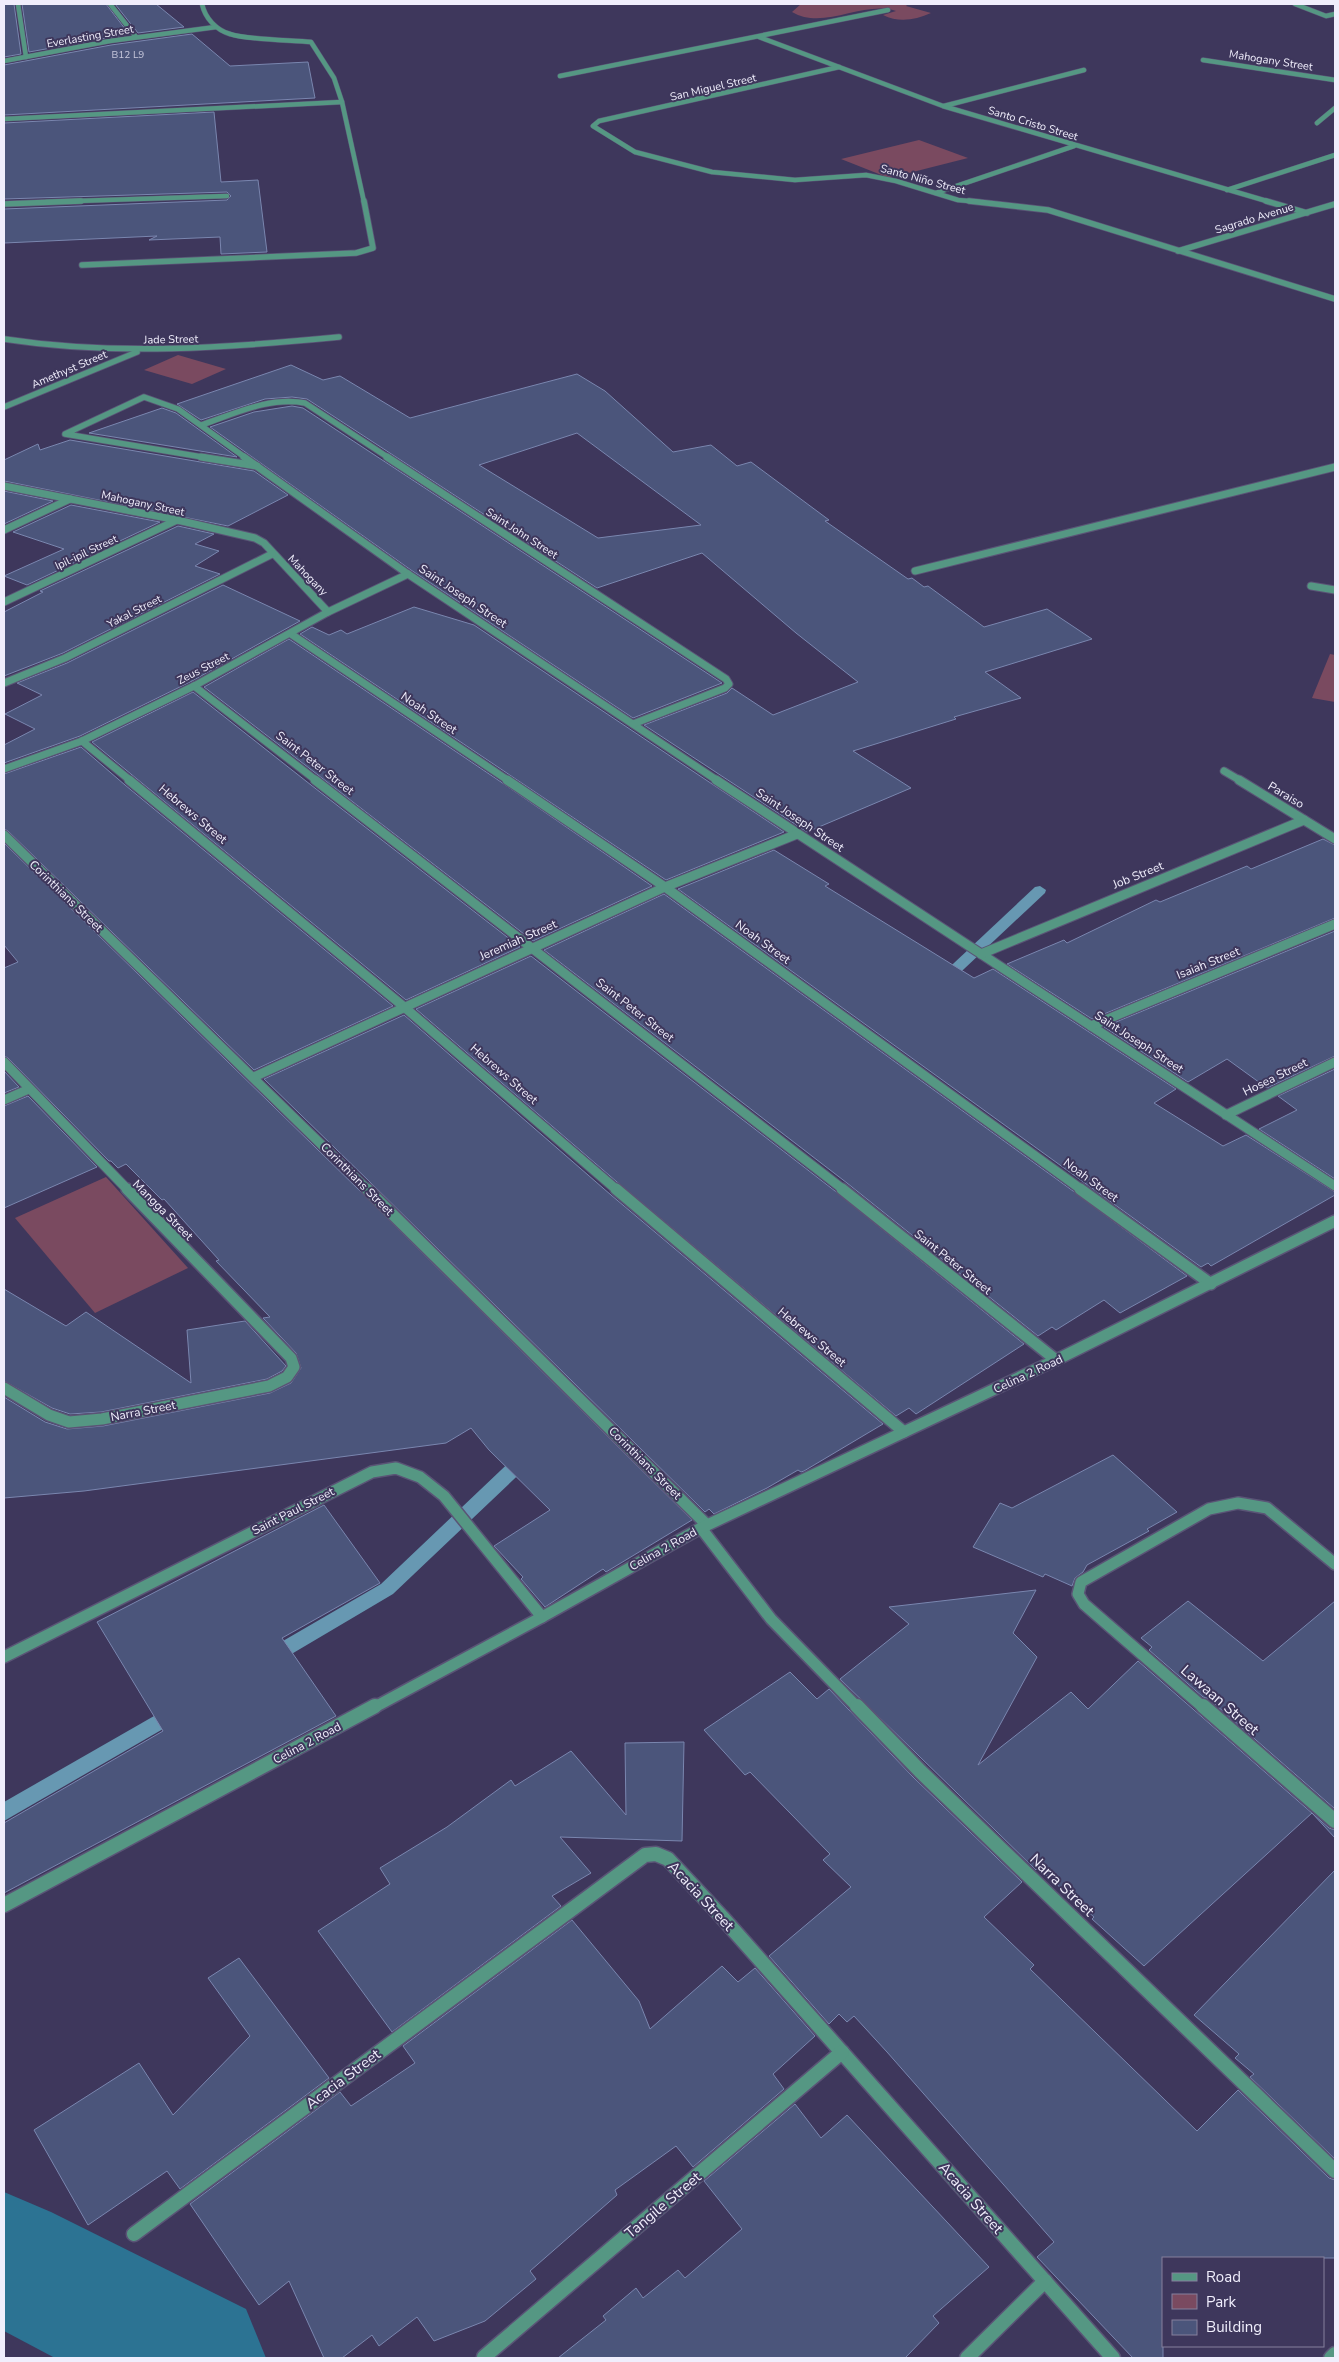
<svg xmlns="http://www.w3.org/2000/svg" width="1339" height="2362" viewBox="0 0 1339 2362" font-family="'Nunito Sans',sans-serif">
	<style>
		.green { fill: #7a4a60 }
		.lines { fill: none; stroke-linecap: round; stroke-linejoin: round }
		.stream { fill: #6798b2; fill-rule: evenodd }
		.river { fill: #2c7393; fill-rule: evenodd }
		.building { fill: #4b557b; stroke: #7a86af; fill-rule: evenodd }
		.minor-far5-casing { stroke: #5a5476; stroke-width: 5.5 }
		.minor-far4-casing { stroke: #5a5476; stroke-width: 7 }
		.minor-far3-casing { stroke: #5a5476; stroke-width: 9 }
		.minor-far2-casing { stroke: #5a5476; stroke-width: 11 }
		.minor-far1-casing { stroke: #5a5476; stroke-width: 14 }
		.minor-casing { stroke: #5a5476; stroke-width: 17 }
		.minor-far5 { stroke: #559783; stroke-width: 4.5 }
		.minor-far4 { stroke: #559783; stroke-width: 5.5 }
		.minor-far3 { stroke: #559783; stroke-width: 7 }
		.minor-far2 { stroke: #559783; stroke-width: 9 }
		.minor-far1 { stroke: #559783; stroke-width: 11 }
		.minor { stroke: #559783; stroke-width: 14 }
		.labels { text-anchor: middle; stroke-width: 4; stroke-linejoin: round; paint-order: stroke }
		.number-label { font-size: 10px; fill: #c7c8dc }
		.far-street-label { font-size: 11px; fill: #f0eefc; stroke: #3e375c }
		.street-label { font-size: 12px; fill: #f0eefc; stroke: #3e375c }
		.near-street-label { font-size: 15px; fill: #f0eefc; stroke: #3e375c }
	</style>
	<rect width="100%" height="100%" fill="#3e375c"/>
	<g class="green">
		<path d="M801 4H908L906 6 931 13C915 20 899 23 883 15L896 11C863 0 824 31 792 12Z"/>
		<path d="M919 140 968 158 889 178 841 159Z"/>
		<path d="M178 355 226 369 192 384 144 370Z"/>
		<path d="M1330 654 1335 655V702L1312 698Z"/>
		<path d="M106 1177 188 1268 95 1313 15 1218Z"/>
	</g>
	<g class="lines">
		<g class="stream">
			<path d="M1040 886 1046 890 1045 893 948 984H938L936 981 938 978 1035 887Z"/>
			<path d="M525 1452 531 1453 534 1458 531 1463 393 1594 278 1662 271 1665 264 1662 262 1657 264 1652 381 1584 519 1453Z"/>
			<path d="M175 1704 182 1706 185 1712 182 1718 4 1821V1802Z"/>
		</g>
		<path class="river" d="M4 2192 51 2212 246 2309 266 2358H55L4 2331Z"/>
	</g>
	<g class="building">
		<path d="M4 4H14L21 54 4 57Z"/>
		<path d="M22 4H106L129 34 29 52Z"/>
		<path d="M115 4H156L184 27 138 33Z"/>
		<path d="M192 34 230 66 308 62 315 98 4 115V65L111 45Z"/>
		<path d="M214 112 221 182 258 180 267 252 221 254 220 237 149 240 157 236 4 243V209L227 200 231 196 227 192 4 199V123Z"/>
		<path d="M291 365 323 380 340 376 410 418 577 374 605 391 673 452 711 445 737 466 751 462 829 520 825 521 908 579 912 578 924 587 928 586 984 627 1047 609 1092 639 985 672 1021 698 954 717 956 719 853 751 911 788 807 832 644 725 727 693 732 688 773 715 858 682 796 633 702 553 597 588 307 399 292 397 265 399 201 420 177 404ZM577 433 701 525 598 538 479 465Z"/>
		<path d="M292 406 303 408 722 683 633 718 411 570 210 427 254 412Z"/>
		<path d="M162 408 176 413 237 457 89 433Z"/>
		<path d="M70 440 254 471 288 495 228 526 4 481V460L38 444 40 450Z"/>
		<path d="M4 491 53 501 4 524Z"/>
		<path d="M71 505 160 522 27 585 4 576 64 549 13 532Z"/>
		<path d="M178 526 214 534 195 544 219 551 195 566 220 574 63 653 4 676V612L43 592 40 591Z"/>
		<path d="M223 585 300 621 192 681 80 736 4 763V745L35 729 5 714 42 695 17 683 67 663Z"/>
		<path d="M414 607 474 625 784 832 666 880 300 634 312 627 329 635 341 630 347 634Z"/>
		<path d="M289 639 501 782 652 886 533 941 204 687Z"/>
		<path d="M193 692 311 785 520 947 406 1000 92 742Z"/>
		<path d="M81 747 125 785 393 1006 254 1070 8 831 4 829V774Z"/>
		<path d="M1323 839 1335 845V918L1092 1019 1007 964 1064 940 1067 943 1156 900 1160 902 1247 866 1251 869Z"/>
		<path d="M4 843 360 1191 692 1520 606 1572 603 1569 545 1607 521 1579 523 1577 494 1546 550 1510 489 1450 471 1428 446 1443 84 1491 4 1498V1397L45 1422 67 1429 103 1426 270 1393 291 1383 301 1368 296 1353 263 1318 270 1317 216 1261 219 1260 164 1199 162 1200 126 1164 118 1168 111 1161H109L8 1058 4 1056V968L18 962 4 945Z"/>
		<path d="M774 850 829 884 825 886 974 978 993 969 1176 1089 1154 1103 1223 1146 1246 1135 1335 1192V1195L1211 1266 1208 1263 1201 1267 678 889Z"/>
		<path d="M664 894 1073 1191 1187 1276 1120 1313 1104 1300 1056 1330 1052 1327 1038 1336 847 1183 544 950Z"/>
		<path d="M1335 931V1056L1267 1088 1227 1059 1188 1082 1104 1027Z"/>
		<path d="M531 956 835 1191 1024 1344 916 1414 909 1408 896 1416 617 1182 416 1009Z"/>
		<path d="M404 1015 611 1195 883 1424 804 1471 801 1472 798 1470 767 1488 714 1514 709 1509 705 1512 372 1184 264 1079Z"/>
		<path d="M1335 1069V1179L1259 1129 1297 1110 1278 1096Z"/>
		<path d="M4 1071 19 1087 4 1093Z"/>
		<path d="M28 1096 97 1167 4 1208V1106Z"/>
		<path d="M4 1289 66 1326 86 1312 191 1383 187 1330 245 1321 286 1366 282 1371 267 1379 101 1412 70 1414 52 1408 4 1381Z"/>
		<path d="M1113 1455 1177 1512 1147 1529 1149 1531 1087 1565 1083 1572 1075 1578 1072 1586 1045 1574 1043 1577 973 1547 1000 1503 1012 1508Z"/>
		<path d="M324 1505 380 1583 282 1638 336 1716 4 1893V1823L163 1731 97 1622Z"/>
		<path d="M1036 1590 1013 1633 1037 1657 978 1765 1071 1692 1088 1709 1138 1661 1329 1828 1335 1830V1838L1312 1813 1144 1966 1092 1919 1094 1917 1038 1868 1036 1870 840 1679 909 1624 889 1607Z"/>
		<path d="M1188 1601 1263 1661 1335 1601V1809L1209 1699 1203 1697 1149 1650 1152 1647 1141 1638Z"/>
		<path d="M790 1672 817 1699 829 1689 913 1777 1022 1882 984 1917 1034 1965 1030 1969 1197 2131 1238 2090 1329 2178 1335 2180V2258H1163V2358H1133L1037 2257 1054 2242 887 2052 854 2016 847 2022 839 2014 829 2024 769 1956 851 1887 823 1860 830 1854 750 1772 745 1775 704 1730Z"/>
		<path d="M684 1742 682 1841 560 1837 591 1873 552 1896 561 1906 392 2032 318 1931 390 1884 380 1868 447 1827 511 1780 515 1786 571 1751 626 1815 625 1743Z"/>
		<path d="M1335 1870V2159L1250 2077 1254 2074 1235 2058 1239 2054 1194 2015Z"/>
		<path d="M572 1920 639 2001 650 2029 722 1966 738 1982 755 1968 815 2036 773 2074 784 2089 693 2167 676 2146 615 2190 617 2195 530 2271 536 2279 485 2321 434 2341 417 2317 379 2346 372 2335 342 2358H324L289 2281 259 2305 190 2204 340 2092 351 2106 415 2063 403 2046Z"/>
		<path d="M239 1958 329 2078 180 2189 167 2171 88 2225 34 2130 139 2063 173 2115 250 2036 208 1978Z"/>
		<path d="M795 2104 821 2138 847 2115 989 2267 933 2316 939 2323 905 2358H558L606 2320 603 2316 636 2288 643 2298 678 2270 685 2278 742 2229 704 2181Z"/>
	</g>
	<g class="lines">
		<defs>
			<g id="minor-far5">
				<path d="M18 4 26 57"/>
				<path d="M110 4 136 37"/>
				<path d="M202 4C205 18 216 30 230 34 248 40 290 40 311 42L334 78 342 102 364 202"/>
				<path d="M1295 4 1326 16 1335 14"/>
				<path d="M759 37 943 106 1270 202"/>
				<path d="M1203 60 1335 80"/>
				<path d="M4 61 110 41 216 27"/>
				<path d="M839 67 599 121 593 126 635 152 712 172 795 180 866 175 896 181 958 200 980 202"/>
				<path d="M560 76 888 10"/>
				<path d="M944 106 1084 70"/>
				<path d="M4 119 342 102"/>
				<path d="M1317 123 1335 108"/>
				<path d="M1227 190 1335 155"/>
				<path d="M936 193 1074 146"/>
				<path d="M46 202 227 196"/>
			</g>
			<g id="minor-far4">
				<path d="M969 201 1048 210 1335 299"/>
				<path d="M1266 201 1307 213"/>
				<path d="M4 204 81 201"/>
				<path d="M1178 251 1335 204"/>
				<path d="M82 265 356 253 373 248 364 201"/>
				<path d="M4 339C116 356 226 348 339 337"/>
				<path d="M4 407 137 352"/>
				<path d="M201 425C234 414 270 396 305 403L389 458"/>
				<path d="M208 458 65 434 144 397 178 409 246 458"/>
			</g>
			<g id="minor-far3">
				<path d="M201 457 257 466"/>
				<path d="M244 457 408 574 718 781"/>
				<path d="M387 457 726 679 729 684 725 688 633 724"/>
				<path d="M4 486 177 520 255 538 264 543 328 612"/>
				<path d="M4 530 70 499"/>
				<path d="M915 571 1335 467"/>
				<path d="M1311 586 1335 590"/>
				<path d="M4 602 177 520"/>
				<path d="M291 634 509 781"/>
				<path d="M4 683 65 658 272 554"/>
				<path d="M194 686 317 781"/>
				<path d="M82 741 131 781"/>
				<path d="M4 769 82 741 194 686 328 612 408 574"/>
				<path d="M1224 771 1241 781"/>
			</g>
			<g id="minor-far2">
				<path d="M129 780 403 1006 617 1190"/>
				<path d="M315 780 844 1190"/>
				<path d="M507 780 665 887 1082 1190"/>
				<path d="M716 780 1335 1186"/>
				<path d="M1239 780 1335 839"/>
				<path d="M4 835 368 1190"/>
				<path d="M981 954 1304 820"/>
				<path d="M1091 1026 1335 924"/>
				<path d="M4 1062 128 1190"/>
				<path d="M254 1077 665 887 797 834"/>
				<path d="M4 1100 29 1089"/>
				<path d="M1226 1115 1335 1062"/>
			</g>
			<g id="minor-far1">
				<path d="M367 1189 707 1525"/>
				<path d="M616 1189 904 1432"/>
				<path d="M842 1189 1056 1360"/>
				<path d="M1080 1189 1211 1284"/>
				<path d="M4 1388 49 1415 69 1422 102 1419 269 1386 287 1377 294 1367 291 1358 127 1189"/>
				<path d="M701 1528 771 1619 858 1708"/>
				<path d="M4 1657 372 1472 396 1468 420 1477 444 1496 542 1617"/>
				<path d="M373 1708 542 1617 701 1528 1056 1360 1335 1221"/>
				<path d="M1204 1708 1084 1604 1078 1594 1081 1582 1209 1509 1238 1503 1267 1508 1335 1564"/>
			</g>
			<g id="minor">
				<path d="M857 1706 920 1771 1335 2171"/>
				<path d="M1203 1706 1335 1821"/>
				<path d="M4 1905 375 1706"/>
				<path d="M134 2234 645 1855 656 1854 668 1859 722 1917 1113 2358"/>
				<path d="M484 2357 842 2052"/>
				<path d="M967 2358 1045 2281"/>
				<path d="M1331 2358 1335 2354"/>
			</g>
		</defs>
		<use href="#minor-far5" class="minor-far5-casing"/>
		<use href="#minor-far4" class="minor-far4-casing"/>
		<use href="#minor-far3" class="minor-far3-casing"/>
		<use href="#minor-far2" class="minor-far2-casing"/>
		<use href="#minor-far1" class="minor-far1-casing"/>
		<use href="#minor" class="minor-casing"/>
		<use href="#minor-far5" class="minor-far5"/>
		<use href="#minor-far4" class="minor-far4"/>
		<use href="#minor-far3" class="minor-far3"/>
		<use href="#minor-far2" class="minor-far2"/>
		<use href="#minor-far1" class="minor-far1"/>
		<use href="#minor" class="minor"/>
	</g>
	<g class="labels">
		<g class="number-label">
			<text x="128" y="58">B12 L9</text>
		</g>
		<g class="far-street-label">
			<text transform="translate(90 36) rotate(-10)" y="4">Everlasting Street</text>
			<text transform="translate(1271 60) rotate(9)" y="4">Mahogany Street</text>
			<text transform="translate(713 87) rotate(-13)" y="4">San Miguel Street</text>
			<text transform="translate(1033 123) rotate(17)" y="4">Santo Cristo Street</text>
			<text transform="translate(923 179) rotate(15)" y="4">Santo Niño Street</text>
			<text transform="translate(1254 218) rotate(-17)" y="4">Sagrado Avenue</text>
			<text transform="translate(171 339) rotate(-1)" y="4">Jade Street</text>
			<text transform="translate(69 369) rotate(-23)" y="4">Amethyst Street</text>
			<text transform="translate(143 503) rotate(12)" y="4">Mahogany Street</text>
			<text transform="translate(522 533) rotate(33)" y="4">Saint John Street</text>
			<text transform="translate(86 552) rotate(-25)" y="4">Ipil-ipil Street</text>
			<text transform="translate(308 575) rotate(46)" y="4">Mahogany</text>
			<text transform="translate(134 611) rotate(-27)" y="4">Yakal Street</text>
			<text transform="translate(203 668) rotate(-27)" y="4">Zeus Street</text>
		</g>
		<g class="street-label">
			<text transform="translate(463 596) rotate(34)" y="4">Saint Joseph Street</text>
			<text transform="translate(429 713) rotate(34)" y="4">Noah Street</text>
			<text transform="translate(315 763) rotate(38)" y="4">Saint Peter Street</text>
			<text transform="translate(1286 795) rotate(31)" y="4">Paraiso</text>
			<text transform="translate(193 814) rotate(40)" y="4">Hebrews Street</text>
			<text transform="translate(800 820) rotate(34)" y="4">Saint Joseph Street</text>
			<text transform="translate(1138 875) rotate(-22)" y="4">Job Street</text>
			<text transform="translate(66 896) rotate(44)" y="4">Corinthians Street</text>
			<text transform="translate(518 940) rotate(-24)" y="4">Jeremiah Street</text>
			<text transform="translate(763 942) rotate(36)" y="4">Noah Street</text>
			<text transform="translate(1208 963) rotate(-22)" y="4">Isaiah Street</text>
			<text transform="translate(635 1010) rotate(38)" y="4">Saint Peter Street</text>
			<text transform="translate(1139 1042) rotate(33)" y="4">Saint Joseph Street</text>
			<text transform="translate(504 1074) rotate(41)" y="4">Hebrews Street</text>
			<text transform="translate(1275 1077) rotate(-26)" y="4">Hosea Street</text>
			<text transform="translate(357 1179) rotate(45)" y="4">Corinthians Street</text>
			<text transform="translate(1091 1180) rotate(36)" y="4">Noah Street</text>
			<text transform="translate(163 1210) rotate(45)" y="4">Mangga Street</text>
			<text transform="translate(953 1262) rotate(39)" y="4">Saint Peter Street</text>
			<text transform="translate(812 1337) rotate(40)" y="4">Hebrews Street</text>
			<text transform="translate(1028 1374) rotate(-25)" y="4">Celina 2 Road</text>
			<text transform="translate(143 1411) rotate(-11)" y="4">Narra Street</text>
			<text transform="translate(645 1463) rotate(45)" y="4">Corinthians Street</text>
			<text transform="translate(293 1511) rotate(-27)" y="4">Saint Paul Street</text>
			<text transform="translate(663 1549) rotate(-29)" y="4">Celina 2 Road</text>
			<text transform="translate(307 1743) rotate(-28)" y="4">Celina 2 Road</text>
		</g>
		<g class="near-street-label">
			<text transform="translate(1220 1700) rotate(41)" y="5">Lawaan Street</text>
			<text transform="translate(1062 1885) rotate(44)" y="5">Narra Street</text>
			<text transform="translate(701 1896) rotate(47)" y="5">Acacia Street</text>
			<text transform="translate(343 2079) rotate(-37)" y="5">Acacia Street</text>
			<text transform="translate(971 2198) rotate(49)" y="5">Acacia Street</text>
			<text transform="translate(663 2205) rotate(-40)" y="5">Tangile Street</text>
		</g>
	</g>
	<rect width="1339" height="2362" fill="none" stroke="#f0eefc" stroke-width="10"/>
	<rect x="1162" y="2257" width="162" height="90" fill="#3e375c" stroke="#85809c"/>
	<rect x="1172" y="2273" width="25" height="8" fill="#559783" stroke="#85809c"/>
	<text x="1206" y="2282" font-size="15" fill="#f0eefc">Road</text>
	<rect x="1172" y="2294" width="25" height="15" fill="#7a4a60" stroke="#85809c"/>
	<text x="1206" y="2307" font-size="15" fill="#f0eefc">Park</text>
	<rect x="1172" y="2320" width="25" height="15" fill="#4b557b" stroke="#85809c"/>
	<text x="1206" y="2332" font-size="15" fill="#f0eefc">Building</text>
</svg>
